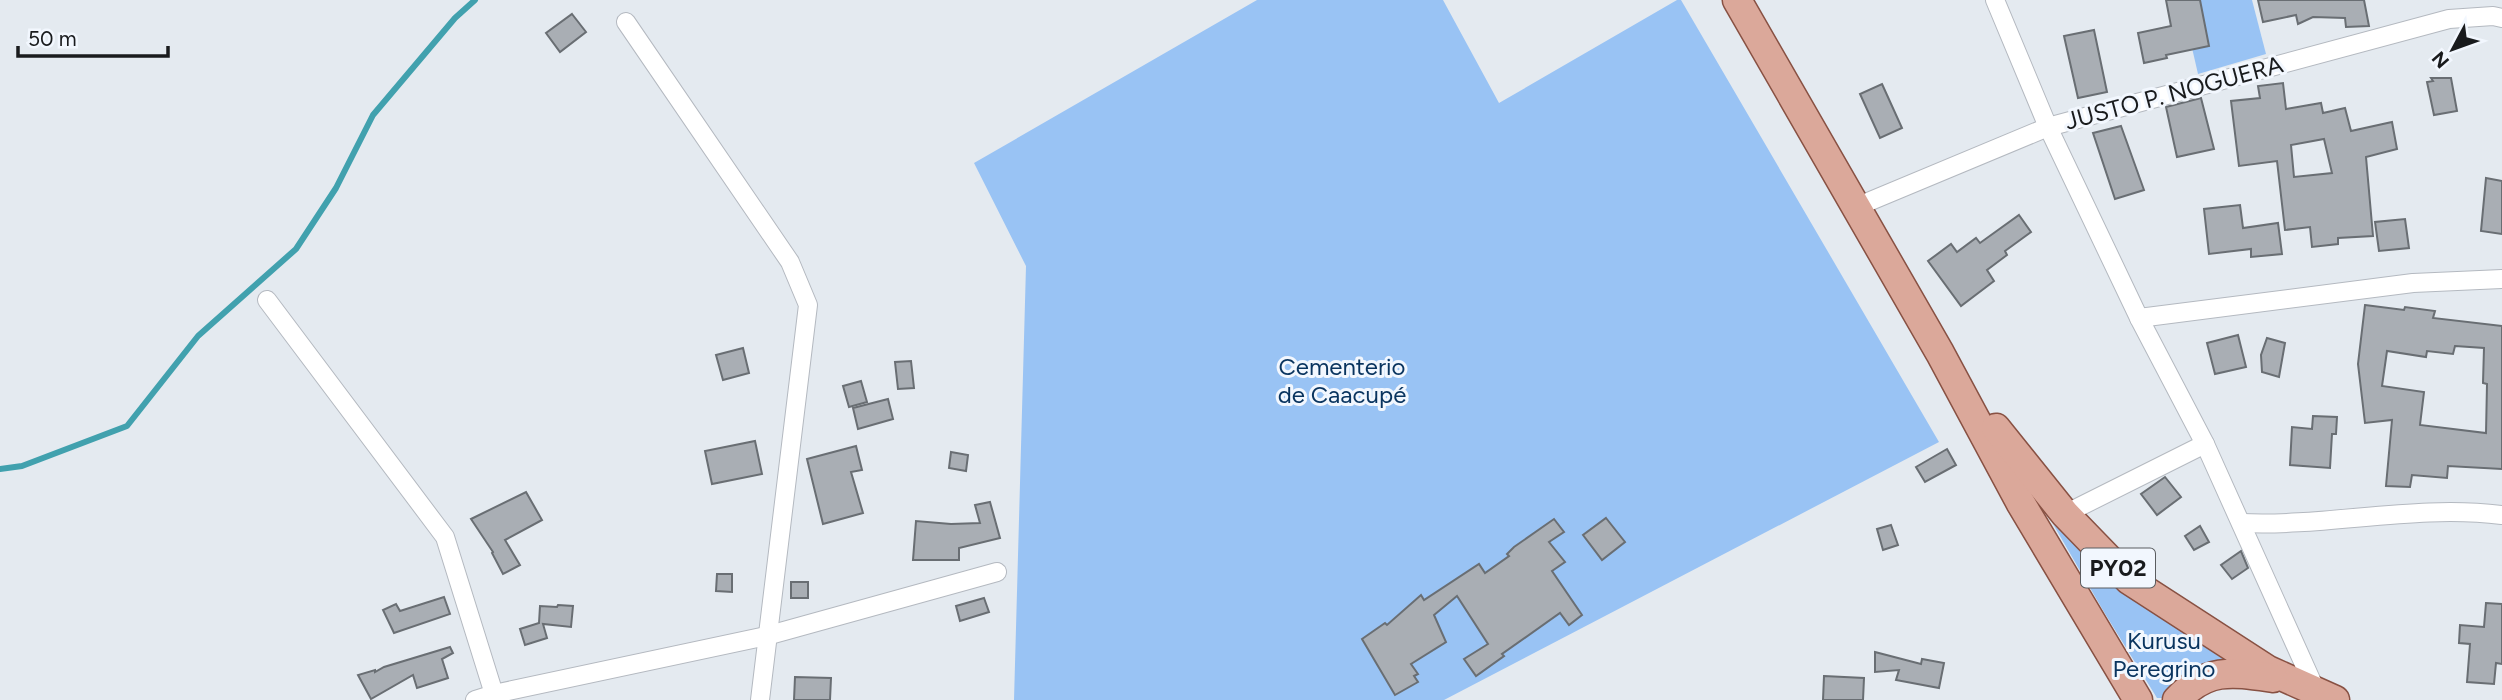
<svg xmlns="http://www.w3.org/2000/svg" width="2502" height="700" viewBox="0 0 2502 700" font-family="Figtree,sans-serif">
	<style>
		.green { fill: #99c3f4 }
		.lines { fill: none; stroke-linecap: round; stroke-linejoin: round }
		.stream { stroke: #41a1ae; stroke-width: 6 }
		.building { fill: #a9aeb4; stroke: #696e73; stroke-width: 2; fill-rule: evenodd }
		.street-casing { stroke: #b4b9c0; stroke-width: 20 }
		.primary-casing { stroke: #885143; stroke-width: 31 }
		.street { stroke: #fff; stroke-width: 18 }
		.primary { stroke: #dba89a; stroke-width: 28 }
		.labels { text-anchor: middle; stroke-width: 6; stroke-linejoin: round; paint-order: stroke }
		.shield { fill: #f2f7fe; stroke: #5a5d60; stroke-width: 2 }
		.shield-label { font-size: 23px; font-weight: bold; fill: #191b1d }
		.street-label { font-size: 24px; fill: #191b1d; stroke: #f2f7fe }
		.park-label { font-size: 24px; fill: #09345f; stroke: #f2f7fe }
	</style>
	<rect width="100%" height="100%" fill="#e4eaf0"/>
	<g class="green">
		<path d="M1257 0H1443L1499 103 1677 0H1681L1939 442 1444 700H1014L1026 266 974 163Z"/>
		<path d="M2181 0H2252L2266 54 2198 74Z"/>
		<path d="M2053 524 2126 591 2227 662 2171 688 2162 698H2157L2104 612Z"/>
	</g>
	<g class="lines">
		<path class="stream" d="M0 469 22 466 127 426 198 336 296 249 336 188 373 115 455 18 475 0"/>
	</g>
	<g class="building">
		<path d="M2166 0H2200L2209 46 2166 55 2167 58 2144 63 2138 33 2171 26Z"/>
		<path d="M2258 0H2364L2369 26 2346 27 2345 18 2313 17 2298 24 2296 15 2263 22Z"/>
		<path d="M572 14 586 32 560 52 546 33Z"/>
		<path d="M2094 30 2107 92 2078 98 2064 36Z"/>
		<path d="M2431 78H2451L2457 111 2434 115 2427 82 2433 81Z"/>
		<path d="M2283 83 2286 109 2321 103 2323 113 2345 108 2351 131 2392 122 2397 149 2366 157 2373 236 2338 238V244L2312 247 2310 227 2285 230 2277 161 2239 166 2231 101 2260 98 2258 86ZM2324 139 2332 173 2294 177 2291 145Z"/>
		<path d="M1882 84 1902 128 1880 138 1860 94Z"/>
		<path d="M2201 98 2214 149 2177 157 2166 107Z"/>
		<path d="M2121 126 2144 190 2115 199 2093 133Z"/>
		<path d="M2486 178 2502 181V234L2481 231Z"/>
		<path d="M2240 205 2243 228 2278 223 2282 254 2251 257V249L2209 254 2204 209Z"/>
		<path d="M2019 215 2031 232 2005 251 2007 255 1987 270 1994 281 1961 306 1928 261 1951 244 1957 252 1976 238 1980 243Z"/>
		<path d="M2405 219 2409 248 2379 251 2375 222Z"/>
		<path d="M2365 305 2404 310 2405 307 2435 311 2433 318 2502 326V469L2448 466 2447 478 2412 475 2410 487 2386 486 2392 420 2365 423 2358 364ZM2455 346 2484 348 2483 383 2487 384 2486 433 2420 425 2424 392 2382 386 2387 351 2426 357 2427 351 2453 354Z"/>
		<path d="M2238 335 2246 367 2215 374 2207 343Z"/>
		<path d="M2267 338 2285 343 2279 377 2262 372 2261 355Z"/>
		<path d="M743 348 749 373 723 380 716 355Z"/>
		<path d="M911 361 914 388 898 389 895 362Z"/>
		<path d="M861 381 867 402 849 407 843 386Z"/>
		<path d="M888 399 893 419 858 429 853 408Z"/>
		<path d="M2313 416 2337 417 2336 434H2332L2330 468 2290 465 2292 427 2312 429Z"/>
		<path d="M755 441 762 474 712 484 705 451Z"/>
		<path d="M856 446 862 470 851 472 863 513 823 524 807 459Z"/>
		<path d="M1947 449 1956 465 1925 482 1916 467Z"/>
		<path d="M951 452 968 455 966 471 949 468Z"/>
		<path d="M2165 477 2181 497 2157 515 2141 494Z"/>
		<path d="M526 492 542 520 505 540 520 565 503 574 492 553 493 552 471 519Z"/>
		<path d="M990 502 1000 538 959 548V560H913L916 521 951 524 980 523 975 505Z"/>
		<path d="M1606 518 1625 542 1602 560 1583 535Z"/>
		<path d="M1554 519 1564 532 1549 542 1565 562 1552 571 1582 615 1569 625 1560 613 1502 654 1504 656 1476 676 1464 659 1488 644 1457 596 1434 615 1446 642 1411 664 1418 674 1414 676 1418 682 1395 695 1362 639 1385 623 1387 625 1421 595 1424 600 1479 564 1485 573 1509 556 1507 554 1514 547Z"/>
		<path d="M1891 525 1898 545 1883 550 1877 529Z"/>
		<path d="M2200 526 2209 542 2194 550 2185 536Z"/>
		<path d="M2241 551 2248 568 2232 579 2221 565Z"/>
		<path d="M717 574H732V592L716 591Z"/>
		<rect x="791" y="582" width="17" height="16"/>
		<path d="M444 597 450 614 394 633 383 610 396 604 400 611Z"/>
		<path d="M984 598 989 612 960 621 956 606Z"/>
		<path d="M2486 603 2502 604V664L2496 663 2494 684 2467 682 2470 644 2459 643 2460 625 2484 627Z"/>
		<path d="M558 605 573 606 571 627 543 624 547 638 525 645 520 629 539 623 540 606 557 607Z"/>
		<path d="M450 647 453 653 442 659 448 678 417 688 413 675 371 699 358 675 375 670V672L384 667Z"/>
		<path d="M1875 652 1921 664 1922 659 1944 663 1939 688 1896 680 1899 670 1875 672Z"/>
		<path d="M1824 676 1864 678 1863 700H1823Z"/>
		<path d="M795 677 831 678 830 700H794Z"/>
	</g>
	<g class="lines">
		<defs>
			<g id="street">
				<path d="M1995 0 2048 127 2139 318 2205 444 2317 693"/>
				<path d="M626 22 790 262 808 305 760 700"/>
				<path d="M1856 207 2048 127 2449 19 2493 16 2502 18"/>
				<path d="M267 300 445 537 494 694"/>
				<path d="M2139 318 2413 283 2502 279"/>
				<path d="M2065 514 2205 444"/>
				<path d="M2241 523C2328 527 2415 504 2502 515"/>
				<path d="M475 700 494 694 766 636 997 572"/>
			</g>
			<g id="primary">
				<path d="M1737 0 1940 353 2020 502 2138 700"/>
				<path d="M1996 428 2065 514 2129 580 2268 670 2335 700"/>
				<path d="M2177 700C2207 667 2233 672 2273 678"/>
			</g>
		</defs>
		<use href="#street" class="street-casing"/>
		<use href="#primary" class="primary-casing"/>
		<use href="#street" class="street"/>
		<use href="#primary" class="primary"/>
	</g>
	<g class="labels">
		<rect class="shield" x="2081" y="548.5" width="74" height="39" rx="5"/>
		<g class="shield-label">
			<text x="2118" y="576">PY02</text>
		</g>
		<g class="street-label">
			<text transform="translate(2174 93) rotate(-15)" y="8">JUSTO P. NOGUERA</text>
		</g>
		<g class="park-label">
			<text x="1342" y="375">Cementerio<tspan x="1342" dy="28">de Caacupé</tspan></text>
			<text x="2164" y="649">Kurusu<tspan x="2164" dy="28">Peregrino</tspan></text>
		</g>
	</g>
	<g transform="translate(2453 49) rotate(229)" stroke="#f2f7fe" stroke-width="5" paint-order="stroke">
	<path d="M0-5L12 26L0 18L-12 26Z" fill="#191b1d"/>
	<text y="-10" font-size="19" font-weight="bold" text-anchor="middle" fill="#191b1d">N</text>
	</g>
	<path d="M18 46v10h150v-10" fill="none" stroke="#191b1d" stroke-width="3.5"/>
	<text x="28" y="46" font-size="21" fill="#191b1d" stroke="#f2f7fe" stroke-width="5" paint-order="stroke">50 m</text>
</svg>
